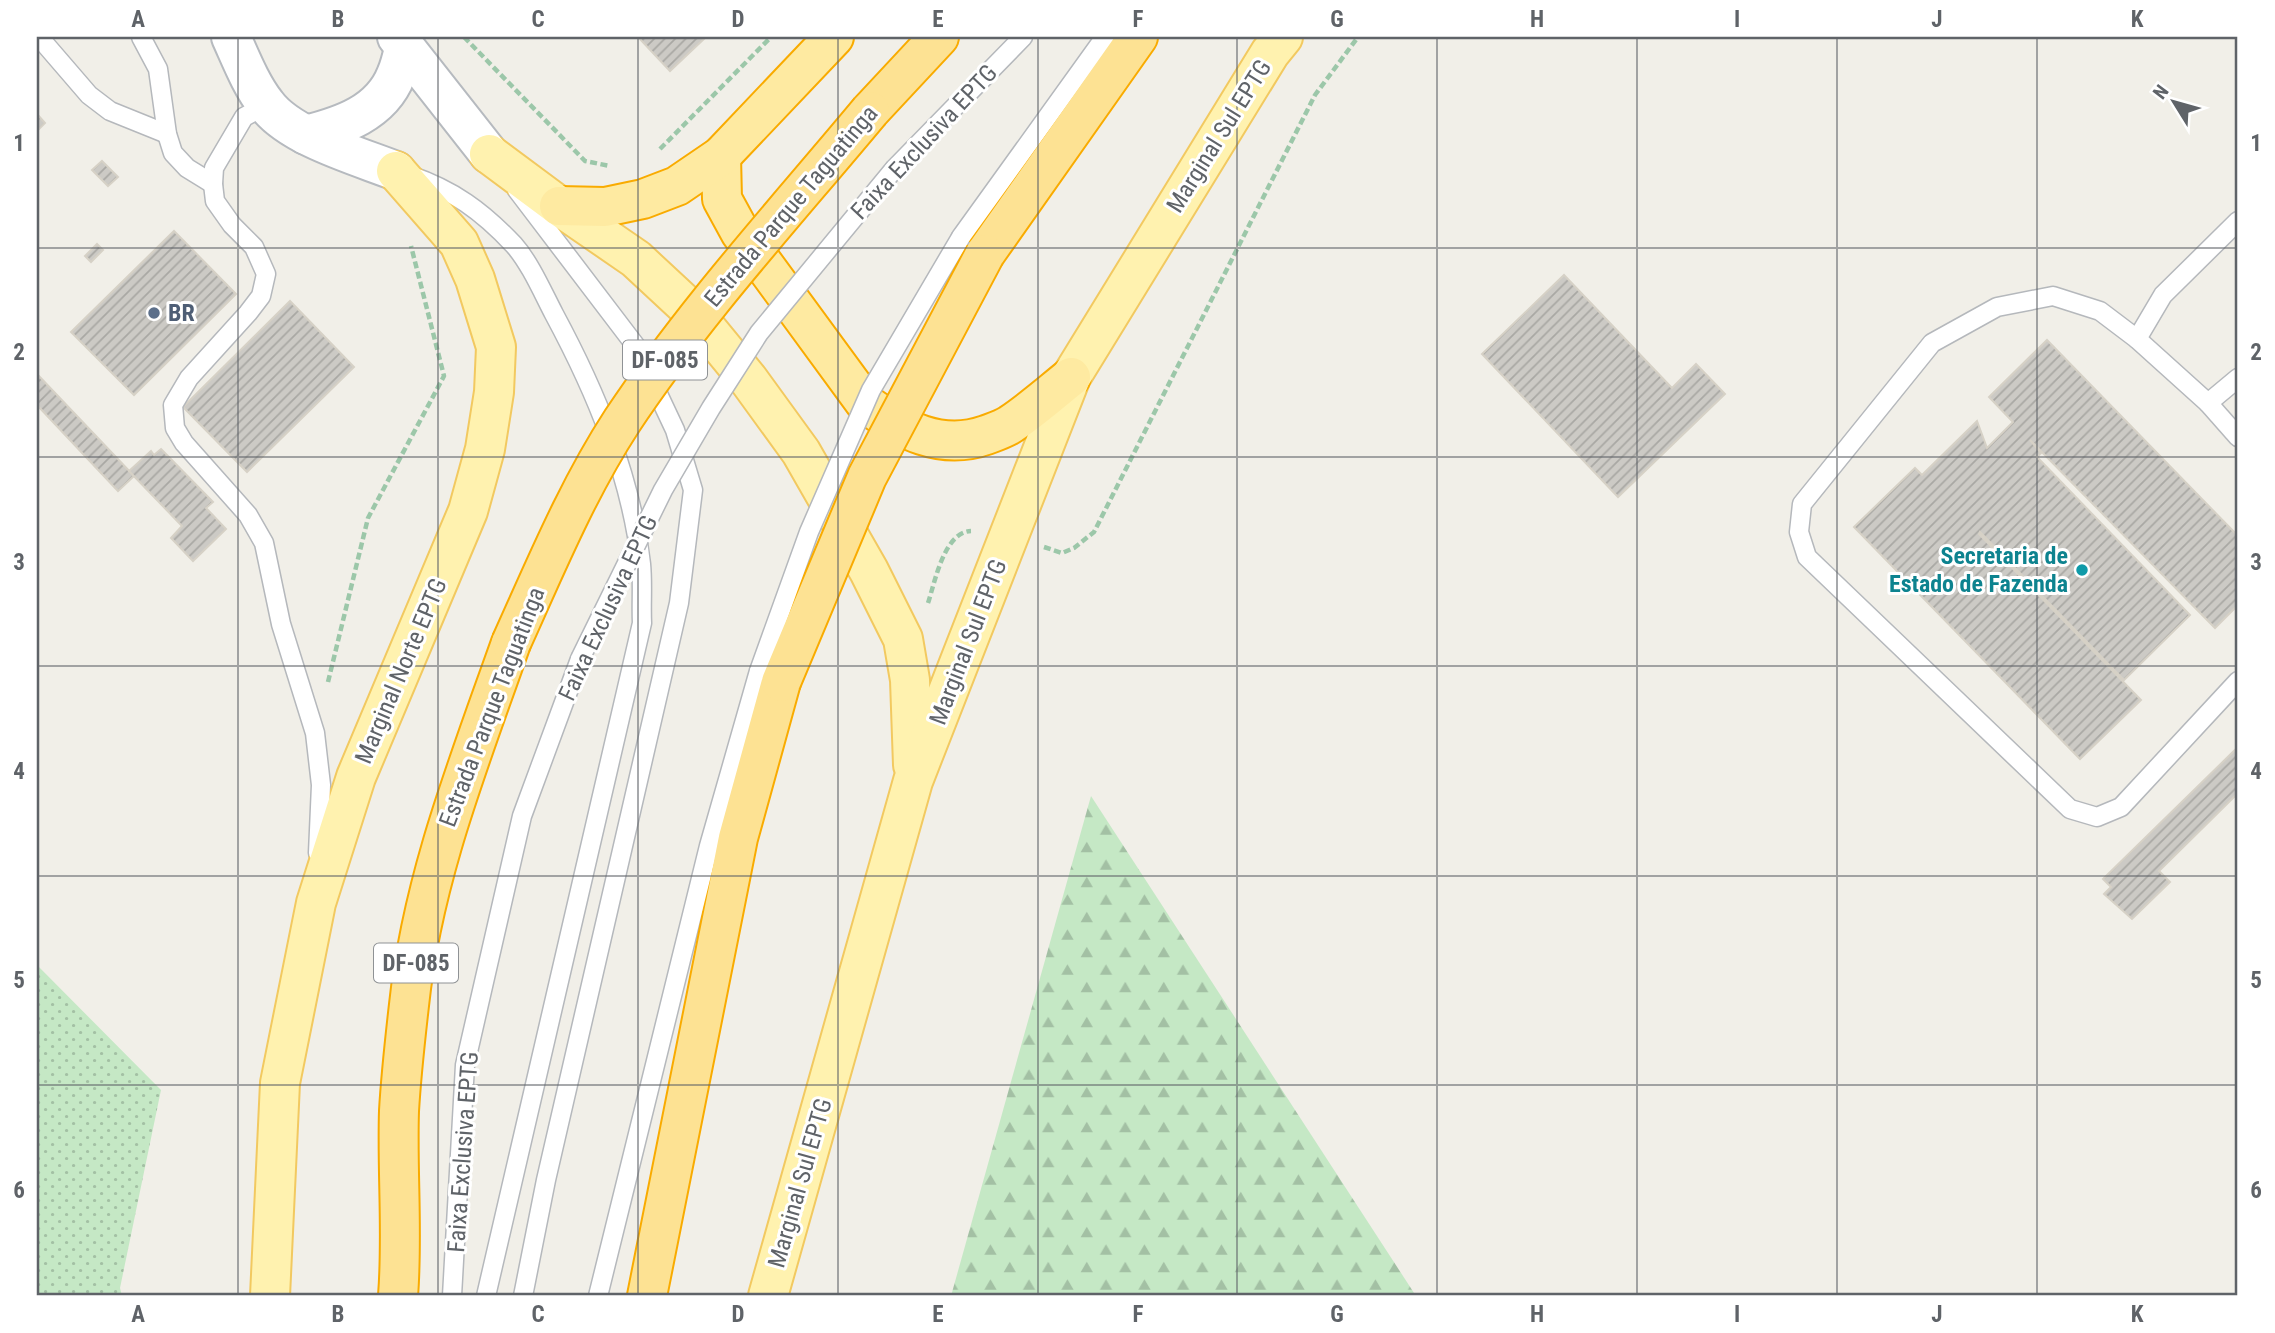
<svg xmlns="http://www.w3.org/2000/svg" width="2275" height="1333" viewBox="0 0 2275 1333" font-family="'Roboto Condensed',sans-serif">
	<style>
		.grass { fill: url(#grass-dots) }
		.forest { fill: url(#forest-firs) }
		.building { fill: url(#building-hatch); stroke: #d6d1c6; stroke-width: 2 }
		.lines { fill: none; stroke-linecap: round; stroke-linejoin: round }
		.service-casing { stroke: #b5b8bc; stroke-width: 21 }
		.secondary-casing { stroke: #b6babf; stroke-width: 42 }
		.primary-casing { stroke: #f2c960; stroke-width: 42 }
		.trunk-casing { stroke: #f9ab00; stroke-width: 42 }
		.motorway-casing { stroke: #f9ab00; stroke-width: 42 }
		.path { stroke: #9cc7a9; stroke-width: 4.5; stroke-dasharray: 7 3.5; stroke-linecap: butt }
		.service { stroke: #fff; stroke-width: 18 }
		.secondary { stroke: #fff; stroke-width: 38 }
		.primary { stroke: #fff2af; stroke-width: 38 }
		.trunk { stroke: #feeaa1; stroke-width: 38 }
		.motorway { stroke: #fde293; stroke-width: 38 }
		.service-bridge-casing { stroke: #b5b8bc; stroke-width: 21; stroke-linecap: butt }
		.motorway-bridge-casing { stroke: #f9ab00; stroke-width: 42; stroke-linecap: butt }
		.service-bridge { stroke: #fff; stroke-width: 18 }
		.motorway-bridge { stroke: #fde293; stroke-width: 38 }
		.grid { fill: none; stroke: #5f6368; stroke-width: 2; stroke-opacity: 0.55 }
		.service-dot { fill: #5c6f8a; stroke: #fff; stroke-width: 2.5 }
		.culture-dot { fill: #0f9aa8; stroke: #fff; stroke-width: 2.5 }
		.labels { text-anchor: middle; stroke-width: 6; stroke-linejoin: round; paint-order: stroke }
		.shield { fill: #fff; stroke: #8f9295; stroke-width: 2 }
		.shield-label { font-size: 23px; font-weight: bold; fill: #5f6368 }
		.street-label { font-size: 24px; fill: #5f6368; stroke: #fff }
		.service-label { font-size: 24px; font-weight: bold; fill: #4e5e75; stroke: #fff; text-anchor: start }
		.culture-label { font-size: 24px; font-weight: bold; fill: #0d838f; stroke: #fff; text-anchor: end }
		.neatline { fill: none; stroke: #5f6368; stroke-width: 2.5 }
		.grid-label { font-size: 23px; text-anchor: middle; font-weight: bold; fill: #5f6368 }
	</style>
	<defs>
		<pattern id="grass-dots" width="8" height="8" patternUnits="userSpaceOnUse" patternTransform="scale(1.75)"><rect width="8" height="8" fill="#c5e8c5"/><path d="M2 2h.1M6 6h.1" fill="none" stroke="#a3c0a4" stroke-width="1.8" stroke-linecap="round"/></pattern>
		<pattern id="forest-firs" width="22" height="20" patternUnits="userSpaceOnUse" patternTransform="scale(1.75)"><rect width="22" height="20" fill="#c5e8c5"/><path d="M5 1l3.5 6h-7zM16 11l3.5 6h-7z" fill="#a3c0a4"/></pattern>
		<pattern id="building-hatch" width="6" height="6" patternUnits="userSpaceOnUse" patternTransform="scale(1.75)"><rect width="6" height="6" fill="#cccac5"/><path d="M-1 1l2-2M0 6l6-6M5 7l2-2" fill="none" stroke="#a9a8a4"/></pattern>
	</defs>
	<rect width="100%" height="100%" fill="#f1efe8"/>
	<path class="grass" d="M37 965 161 1090 120 1288 122 1296H37Z"/>
	<path class="forest" d="M1091 796 1416 1296H951Z"/>
	<g class="building">
		<path d="M638 37H706L670 71Z"/>
		<path d="M37 114 45 123 37 131Z"/>
		<path d="M102 161 118 177 108 186 92 170Z"/>
		<path d="M174 231 236 294 134 395 71 332Z"/>
		<path d="M97 244 103 250 91 262 85 256Z"/>
		<path d="M1564 275 1672 388 1696 364 1725 394 1618 497 1482 354Z"/>
		<path d="M290 301 354 367 247 472 183 407Z"/>
		<path d="M2047 340 2238 536V605L2215 628 2030 440 2041 453 2037 457 2190 615 2124 680 1980 532 1979 534 2141 700 2080 759 1854 527 1915 468 1922 475 1977 421 1987 448 2013 422 1989 397Z"/>
		<path d="M37 374 134 476 118 491 37 405Z"/>
		<path d="M161 449 213 502 206 508 226 529 193 561 171 538 182 526 129 471 151 451 154 455Z"/>
		<path d="M2238 747V793L2159 871 2170 882 2132 919 2104 894 2111 887 2103 879Z"/>
	</g>
	<g class="lines">
		<defs>
			<g id="service">
				<path d="M39 37 89 95 110 111 167 134"/>
				<path d="M141 37 158 69 167 134 173 153 187 168 213 184"/>
				<path d="M266 105 244 117 214 168 213 184 215 201 232 225 254 247 266 274 261 296 248 313 189 378 173 405 175 428 184 443 248 515 264 543 281 624 315 733 321 785 318 853"/>
				<path d="M895 168 1023 37"/>
				<path d="M409 175C453 190 482 211 514 245 530 263 543 293 554 314 596 392 631 476 641 564 643 584 641 604 642 623L486 1296"/>
				<path d="M517 190 635 345 675 430 693 490 679 603 546 1180 523 1296"/>
				<path d="M2238 221 2163 295 2137 339 2208 403 2238 378"/>
				<path d="M961 237 1105 37"/>
				<path d="M2137 339 2100 311 2053 296 1997 307 1932 343 1802 504 1799 532 1807 557 2070 809 2097 817 2121 807 2238 681"/>
				<path d="M2208 403 2238 437"/>
				<path d="M452 1296 465 1065 522 816 580 659"/>
				<path d="M598 1296 709 846 759 671"/>
			</g>
			<g id="secondary">
				<path d="M231 37C241 59 251 85 266 104 290 137 358 156 396 171"/>
				<path d="M397 37 489 154"/>
				<path d="M306 135C342 126 381 113 396 75 400 66 402 57 404 48"/>
			</g>
			<g id="primary">
				<path d="M489 154 559 206 636 259 693 312 748 379 801 452 869 571 903 639 910 680 913 765"/>
				<path d="M270 1296 280 1083 316 903 356 777 468 511 485 449 494 392 496 347 475 279 459 243 396 171"/>
				<path d="M768 1296 913 781 1071 377 1270 53 1283 37"/>
			</g>
			<g id="trunk">
				<path d="M721 156 722 199 740 232 866 404C902 430 941 451 986 435 994 432 1004 429 1011 424 1032 410 1051 393 1071 377"/>
				<path d="M559 206 605 207 643 199 677 186 721 156 834 37"/>
			</g>
			<g id="motorway">
				<path d="M870 111 939 37"/>
				<path d="M985 254 1138 37"/>
				<path d="M398 1296C403 1234 397 1173 399 1111 401 1076 405 1040 409 1005 422 880 469 762 511 643"/>
				<path d="M647 1296 738 838 781 682"/>
			</g>
		</defs>
		<use href="#service" class="service-casing"/>
		<use href="#secondary" class="secondary-casing"/>
		<use href="#primary" class="primary-casing"/>
		<use href="#trunk" class="trunk-casing"/>
		<use href="#motorway" class="motorway-casing"/>
		<g class="path">
			<path d="M464 37 585 161 610 166"/>
			<path d="M660 149 771 37"/>
			<path d="M1044 547 1062 553 1074 548 1094 532 1315 95 1358 37"/>
			<path d="M928 603C935 582 944 532 971 531"/>
			<path d="M328 682 368 518 444 376 411 246"/>
		</g>
		<use href="#service" class="service"/>
		<use href="#secondary" class="secondary"/>
		<use href="#primary" class="primary"/>
		<use href="#trunk" class="trunk"/>
		<use href="#motorway" class="motorway"/>
		<defs>
			<g id="service-bridge">
				<path d="M580 659 663 490 711 408 759 333 895 168"/>
				<path d="M759 671 809 532 871 390 961 237"/>
			</g>
			<g id="motorway-bridge">
				<path d="M511 643C545 568 577 490 622 421 695 311 786 212 870 111"/>
				<path d="M781 682 867 477 985 254"/>
			</g>
		</defs>
		<use href="#service-bridge" class="service-bridge-casing"/>
		<use href="#motorway-bridge" class="motorway-bridge-casing"/>
		<use href="#service-bridge" class="service-bridge"/>
		<use href="#motorway-bridge" class="motorway-bridge"/>
	</g>
	<path class="grid" d="M238 37V1296M438 37V1296M638 37V1296M838 37V1296M1038 37V1296M1237 37V1296M1437 37V1296M1637 37V1296M1837 37V1296M2037 37V1296M37 248H2238M37 457H2238M37 666H2238M37 876H2238M37 1085H2238"/>
	<circle class="service-dot" cx="154" cy="313" r="7"/>
	<circle class="culture-dot" cx="2082" cy="570" r="7"/>
	<g class="labels">
		<g class="shield">
			<rect x="623" y="340.5" width="84" height="39" rx="5"/>
			<rect x="374" y="943.5" width="84" height="39" rx="5"/>
		</g>
		<g class="shield-label">
			<text x="665" y="368">DF-085</text>
			<text x="416" y="971">DF-085</text>
		</g>
		<g class="street-label">
			<text transform="translate(1219 136) rotate(-58)" y="8">Marginal Sul EPTG</text>
			<text transform="translate(924 142) rotate(-47)" y="8">Faixa Exclusiva EPTG</text>
			<text transform="translate(791 206) rotate(-50)" y="8">Estrada Parque Taguatinga</text>
			<text transform="translate(608 608) rotate(-65)" y="8">Faixa Exclusiva EPTG</text>
			<text transform="translate(968 642) rotate(-69)" y="8">Marginal Sul EPTG</text>
			<text transform="translate(401 671) rotate(-67)" y="8">Marginal Norte EPTG</text>
			<text transform="translate(492 707) rotate(-69)" y="8">Estrada Parque Taguatinga</text>
			<text transform="translate(463 1152) rotate(-86)" y="8">Faixa Exclusiva EPTG</text>
			<text transform="translate(800 1183) rotate(-74)" y="8">Marginal Sul EPTG</text>
		</g>
		<g class="service-label">
			<text x="168" y="321">BR</text>
		</g>
		<g class="culture-label">
			<text x="2068" y="564">Secretaria de<tspan x="2068" dy="28">Estado de Fazenda</tspan></text>
		</g>
	</g>
	<rect width="2275" height="1333" fill="none" stroke="#ffffff" stroke-width="77"/>
	<g transform="translate(2174 102) rotate(307)" stroke="#ffffff" stroke-width="5" paint-order="stroke">
	<path d="M0-5L12 26L0 18L-12 26Z" fill="#5f6368"/>
	<text y="-10" font-size="19" font-weight="bold" text-anchor="middle" fill="#5f6368">N</text>
	</g>
	<rect x="38" y="38" width="2198" height="1256" class="neatline"/>
	<g class="grid-label">
		<text x="138" y="27">A</text>
		<text x="338" y="27">B</text>
		<text x="538" y="27">C</text>
		<text x="738" y="27">D</text>
		<text x="938" y="27">E</text>
		<text x="1138" y="27">F</text>
		<text x="1337" y="27">G</text>
		<text x="1537" y="27">H</text>
		<text x="1737" y="27">I</text>
		<text x="1937" y="27">J</text>
		<text x="2137" y="27">K</text>
		<text x="19" y="151">1</text>
		<text x="2256" y="151">1</text>
		<text x="19" y="360">2</text>
		<text x="2256" y="360">2</text>
		<text x="19" y="570">3</text>
		<text x="2256" y="570">3</text>
		<text x="19" y="779">4</text>
		<text x="2256" y="779">4</text>
		<text x="19" y="988">5</text>
		<text x="2256" y="988">5</text>
		<text x="19" y="1198">6</text>
		<text x="2256" y="1198">6</text>
		<text x="138" y="1322">A</text>
		<text x="338" y="1322">B</text>
		<text x="538" y="1322">C</text>
		<text x="738" y="1322">D</text>
		<text x="938" y="1322">E</text>
		<text x="1138" y="1322">F</text>
		<text x="1337" y="1322">G</text>
		<text x="1537" y="1322">H</text>
		<text x="1737" y="1322">I</text>
		<text x="1937" y="1322">J</text>
		<text x="2137" y="1322">K</text>
	</g>
</svg>
